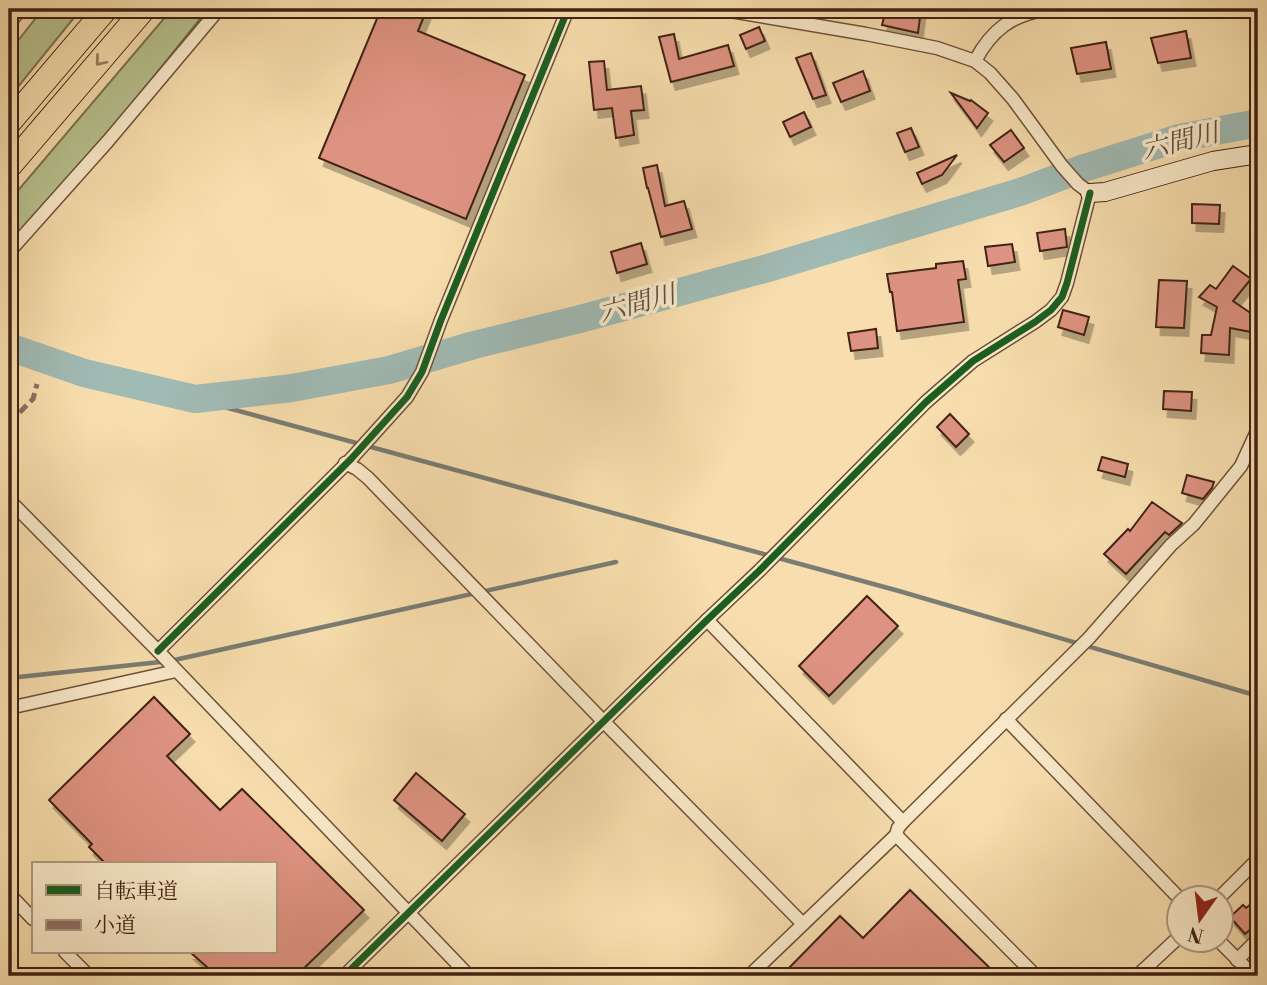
<svg xmlns="http://www.w3.org/2000/svg" width="1267" height="985" viewBox="0 0 1267 985" font-family="'Libre Bodoni','Noto Serif JP',serif">
	<style>
		.green { fill: #b7c28f; stroke: #7c7251; stroke-width: 2 }
		.lines { fill: none; stroke-linecap: round; stroke-linejoin: round }
		.stream { stroke: #7a7d74; stroke-width: 4.5 }
		.river { stroke: #a0bab4; stroke-width: 28 }
		.building { fill: #de9382; stroke: #412113; stroke-width: 2; filter: url(#shadow) }
		.street-casing { stroke: #6f503a; stroke-width: 15 }
		.secondary-casing { stroke: #412113; stroke-width: 20 }
		.highway-casing { stroke: #412113; stroke-width: 25 }
		.street { stroke: #faeaca; stroke-width: 12 }
		.secondary { stroke: #faeaca; stroke-width: 18 }
		.highway { stroke: #f8deae; stroke-width: 23 }
		.quiet { stroke: #8d6e63; stroke-width: 5; stroke-dasharray: 10 5; stroke-linecap: butt }
		.cycleway-casing { stroke: #faeaca; stroke-width: 11 }
		.cycleway { stroke: #1b5e20; stroke-width: 7 }
		.oneway { stroke: #9c8060 }
		.labels { text-anchor: middle; stroke-width: 7; stroke-linejoin: round; paint-order: stroke }
		.water-label { font-size: 26px; font-style: italic; fill: #5e4f43; stroke: #faeaca }
	</style>
	<defs>
		<filter id="shadow"><feDropShadow dx="4.5" dy="8" stdDeviation="0" flood-color="#0004"/></filter>
	</defs>
	<rect width="100%" height="100%" fill="#f8deae"/>
	<filter id="stains"><feTurbulence type="fractalNoise" baseFrequency=".00286" numOctaves="4"/><feColorMatrix values="0 0 0 0 .2 0 0 0 0 .09 0 0 0 0 .02 0 0 0 .5 -.17"/></filter>
	<radialGradient id="worn" r=".72"><stop offset=".6" stop-color="#630" stop-opacity="0"/><stop offset="1" stop-color="#630" stop-opacity=".3"/></radialGradient>
	<g class="green">
		<path d="M43 9H81L9 98V52Z"/>
		<path d="M172 9H208L86 161 9 243V201Z"/>
	</g>
	<g class="lines">
		<g class="stream">
			<path d="M195 399 899 591 1258 696"/>
			<path d="M9 678 170 661 616 562"/>
		</g>
		<path class="river" d="M9 347 84 373 195 399 292 388 389 370 474 345 580 319 768 268 1023 191 1081 169 1179 138 1258 123"/>
	</g>
	<g class="building">
		<path d="M381 9H427L418 31 525 75 466 219 319 158Z"/>
		<path d="M905 9H921L918 33 882 25 886 10 904 14Z"/>
		<path d="M759 27 765 41 746 49 740 35Z"/>
		<path d="M1186 31 1191 58 1158 63 1151 38Z"/>
		<path d="M674 34 679 59 728 45 734 66 671 82 659 37Z"/>
		<path d="M1106 42 1111 69 1077 74 1071 48Z"/>
		<path d="M811 53 826 95 813 99 796 58Z"/>
		<path d="M604 61 607 90 641 86 644 110 631 111 634 135 616 138 612 108 594 110 589 62Z"/>
		<path d="M863 71 870 91 841 102 833 83Z"/>
		<path d="M951 93 970 101 971 100 988 113 977 128Z"/>
		<path d="M804 112 811 127 790 137 783 122Z"/>
		<path d="M911 128 919 147 905 152 897 133Z"/>
		<path d="M1011 130 1024 148 1004 162 990 145Z"/>
		<path d="M957 155 942 175 922 184 917 173Z"/>
		<path d="M657 165 665 206 684 201 692 229 661 237 648 188H647L643 168Z"/>
		<path d="M1192 204 1220 205 1219 224 1192 223Z"/>
		<path d="M1065 229 1067 247 1040 251 1037 233Z"/>
		<path d="M641 243 647 264 617 273 611 252Z"/>
		<path d="M1012 244 1015 262 988 266 985 247Z"/>
		<path d="M963 261 966 279 958 280 964 322 897 331 892 292H890L887 274 936 268V264Z"/>
		<path d="M1233 266 1251 279 1233 301 1252 314 1251 332 1230 328 1229 355 1201 353 1202 335H1211L1217 307 1199 297 1210 285 1216 289Z"/>
		<path d="M1159 280 1187 281 1184 328 1156 327Z"/>
		<path d="M1063 310 1089 317 1084 335 1058 327Z"/>
		<path d="M876 329 878 348 851 351 848 333Z"/>
		<path d="M1164 391 1192 392 1191 411 1163 409Z"/>
		<path d="M950 414 969 434 956 447 937 427Z"/>
		<path d="M1102 457 1128 464 1125 477 1098 470Z"/>
		<path d="M1187 475 1214 482 1212 488 1203 499 1182 493Z"/>
		<path d="M1152 502 1182 523 1169 535 1165 532 1126 574 1104 554 1128 529 1130 531Z"/>
		<path d="M867 596 898 626 829 696 799 666Z"/>
		<path d="M154 697 190 734 167 756 220 810 242 789 364 910 296 976H217L190 952H275V864H106L89 847 92 844 49 800Z"/>
		<path d="M416 773 465 814 442 841 394 800Z"/>
		<path d="M910 890 998 976H781L840 916 863 938Z"/>
		<path d="M1258 898V923L1245 934 1230 917 1243 905 1246 908Z"/>
	</g>
	<g class="lines">
		<defs>
			<g id="street">
				<path d="M9 23 21 9"/>
				<path d="M975 61C992 29 1012 15 1047 9"/>
				<path d="M9 252 108 141 219 9"/>
				<path d="M345 463 357 469 368 478 604 722 803 924"/>
				<path d="M9 500 158 651 469 976"/>
				<path d="M707 620 903 822"/>
				<path d="M158 651 351 459 407 397 422 372 441 320 568 9"/>
				<path d="M9 708 176 671"/>
				<path d="M1006 719 1180 899"/>
				<path d="M896 835 1036 976"/>
				<path d="M9 894 33 919"/>
				<path d="M1219 898 1258 859"/>
				<path d="M1218 940 1254 976"/>
				<path d="M65 952 89 976"/>
				<path d="M1237 960 1258 939"/>
				<path d="M344 976 707 620 759 571 926 402 973 361 1035 322 1051 310 1062 297 1067 283 1090 193 1078 184 1062 166 1013 99 990 73 975 61 937 48 866 34 719 9"/>
				<path d="M749 976 896 835 898 828 903 822 1089 638 1171 545 1194 524 1241 466 1258 429"/>
				<path d="M1137 976 1180 936"/>
			</g>
			<path id="secondary" d="M1090 193 1105 192 1213 161 1258 154"/>
			<g id="highway">
				<path d="M9 123 106 9"/>
				<path d="M9 167 144 9"/>
			</g>
		</defs>
		<use href="#street" class="street-casing"/>
		<use href="#secondary" class="secondary-casing"/>
		<use href="#highway" class="highway-casing"/>
		<use href="#street" class="street"/>
		<use href="#secondary" class="secondary"/>
		<use href="#highway" class="highway"/>
		<path class="quiet" d="M9 423 33 399 37 384"/>
		<defs>
			<g id="cycleway">
				<path d="M158 651 351 459 407 397 422 372 441 320 568 9"/>
				<path d="M344 976 707 620 759 571 926 402 973 361 1035 322 1051 310 1062 297 1067 283 1090 193"/>
			</g>
		</defs>
		<use href="#cycleway" class="cycleway-casing"/>
		<use href="#cycleway" class="cycleway"/>
	</g>
	<defs><path id="oneway-chevron" d="M-2-3.5L2.5 0L-2 3.5" fill="none" stroke-width="1.6" stroke-linecap="round" stroke-linejoin="round" transform="scale(1.75)"/></defs>
	<use class="oneway" href="#oneway-chevron" transform="translate(100 61) rotate(130)"/>
	<g class="labels">
		<g class="water-label">
			<text transform="translate(1180 141) rotate(-14)" y="9">六間川</text>
			<text transform="translate(637 303) rotate(-15)" y="9">六間川</text>
		</g>
	</g>
	<rect width="1267" height="985" fill="none" stroke="#f8deae" stroke-width="35"/>
	<rect x="10" y="10" width="1246" height="964" fill="none" stroke="#412113" stroke-width="3.5"/>
	<rect x="18" y="18" width="1232" height="950" fill="none" stroke="#412113" stroke-width="2"/>
	<rect x="32" y="862" width="245" height="91" fill="#faeaca" stroke="#b09a81" stroke-width="2"/>
	<rect x="46" y="885" width="35" height="10" fill="#1b5e20" stroke="#b09a81" stroke-width="2"/>
	<text x="94" y="898" font-size="21" fill="#412113">自転車道</text>
	<rect x="46" y="920" width="35" height="10" fill="#8d6e63" stroke="#b09a81" stroke-width="2"/>
	<text x="94" y="932" font-size="21" fill="#412113">小道</text>
	<g transform="translate(1200 919) rotate(194)"><circle r="33" fill="#faeaca" stroke="#b09a81" stroke-width="2"/>
	<path d="M0-5L12 26L0 18L-12 26Z" fill="#8f2418"/>
	<text y="-10" font-size="19" font-weight="bold" text-anchor="middle" fill="#412113">N</text>
	</g>
	<rect width="100%" height="100%" filter="url(#stains)"/>
	<rect width="100%" height="100%" fill="url(#worn)"/>
</svg>
